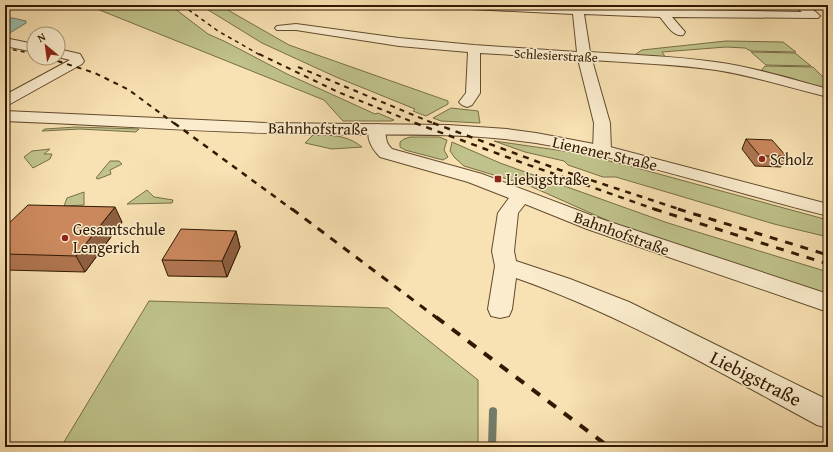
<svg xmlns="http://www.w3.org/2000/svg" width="833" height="452" viewBox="0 0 833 452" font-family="'Gentium Book Plus',serif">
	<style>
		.green { fill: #bfc28a; stroke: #786e46 }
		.water { fill: #9dbeac; stroke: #727c68 }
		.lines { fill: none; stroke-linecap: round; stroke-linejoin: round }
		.stream { fill: #727c68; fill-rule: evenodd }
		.minor-casing { stroke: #634b2d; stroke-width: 2 }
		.tertiary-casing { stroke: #634b2d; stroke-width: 2 }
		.minor { fill: #faeccd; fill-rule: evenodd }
		.tertiary { fill: #faeccd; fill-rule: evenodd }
		.rail-far4 { stroke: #311901; stroke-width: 1.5; stroke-dasharray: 4 4; stroke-linecap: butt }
		.rail-far3 { stroke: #311901; stroke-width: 2; stroke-dasharray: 5 5; stroke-linecap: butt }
		.rail-far2 { stroke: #311901; stroke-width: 2.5; stroke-dasharray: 6 6; stroke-linecap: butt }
		.rail-far1 { stroke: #311901; stroke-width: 3; stroke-dasharray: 8 8; stroke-linecap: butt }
		.rail { stroke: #311901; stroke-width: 4; stroke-dasharray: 10 10; stroke-linecap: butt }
		.wall { fill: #af7550; stroke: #311901 }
		.shaded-wall { fill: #8e5f41; stroke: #311901 }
		.building { fill: #cb885d; stroke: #311901 }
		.poi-dot { fill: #8f2418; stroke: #faeccd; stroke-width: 1.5 }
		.labels { text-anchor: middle; stroke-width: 3; stroke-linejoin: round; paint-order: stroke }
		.far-street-label { font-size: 13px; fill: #311901; stroke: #faeccd }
		.street-label { font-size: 16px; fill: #311901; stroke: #faeccd }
		.poi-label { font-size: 16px; fill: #311901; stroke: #faeccd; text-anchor: start }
		.near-street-label { font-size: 19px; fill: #311901; stroke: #faeccd }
	</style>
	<rect width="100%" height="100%" fill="#f8e1b2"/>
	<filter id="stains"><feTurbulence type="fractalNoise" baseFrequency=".005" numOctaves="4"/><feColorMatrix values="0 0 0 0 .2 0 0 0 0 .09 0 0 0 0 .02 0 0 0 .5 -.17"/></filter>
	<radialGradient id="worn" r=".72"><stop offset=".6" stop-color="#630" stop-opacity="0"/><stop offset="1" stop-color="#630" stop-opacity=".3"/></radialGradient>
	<g class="green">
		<path d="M87 5H170L208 34 226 42 287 74 375 114 378 113 394 120 391 121H343L324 100Z"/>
		<path d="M219 5 289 45 448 101V104L426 116 413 111 415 109 336 77 262 43 205 8Z"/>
		<path d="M726 41 783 42 796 52 751 51 745 48 726 47 662 52 666 58 633 56 642 50Z"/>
		<path d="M751 52 795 53 811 66 766 65Z"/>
		<path d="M765 66 813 67 828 82V89L761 71Z"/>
		<path d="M451 108 478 111 480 123 441 121 433 118Z"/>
		<path d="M76 127 139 129 136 132 80 129 42 131 45 129Z"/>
		<path d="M313 135C332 135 347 135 362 147L332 149 305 143Z"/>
		<path d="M410 137H439L447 140 444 150 448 157 443 160 405 150 400 147V142L404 139Z"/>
		<path d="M494 141 571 152 622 164 828 220V237L774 224 616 177H603L568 165 564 161 525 152Z"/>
		<path d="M452 142 500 163 668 223 828 272V296L631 231 530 186 464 166 455 158 450 151Z"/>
		<path d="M50 149 44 154H52L50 159 33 168 24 157 32 151Z"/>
		<path d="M110 161H119L122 164 110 170 111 174 98 179 96 178Z"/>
		<path d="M147 190 154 197 173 200 172 203 127 204Z"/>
		<path d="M84 192V205L64 206 67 198Z"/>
		<path d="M149 301 388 308 478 380V447H61Z"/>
	</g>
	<path class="water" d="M5 18H13L26 21V23L5 36Z"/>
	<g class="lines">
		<path class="stream" d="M493 407 496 408 497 410 496 447H488L489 410 490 408Z"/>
		<defs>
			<g id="minor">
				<path d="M445 5H522L571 7V5H581L582 8 802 12 793 5C804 5 812 7 820 16L818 18 672 17 685 32 683 35C673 37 666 24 660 17L584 14 590 52C632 55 674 56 715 62 753 67 791 79 828 89V97C791 88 754 76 716 70 675 64 633 63 592 60L610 123 611 150 608 154 602 155 596 154 593 150 594 123 578 59 480 53V93L472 105 467 107 462 105 459 102 466 93 468 52 399 46 296 30H277L275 28 277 26 296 24 399 38 474 45 577 52 573 14 450 8Z"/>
				<path d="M5 38 34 44V52L5 46Z"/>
				<path d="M58 49 80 54 84 61 82 64 10 104 5 106V95L70 60 58 57Z"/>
				<path d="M377 124 383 126C388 134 383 141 392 149L482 174 601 219 828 294V312L587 229 525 204 518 213 514 251 516 261 570 279 629 302 828 400V428L817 425C719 372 622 315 516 278L512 309 509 316 500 318 491 316 488 309 495 266 492 251 498 213 509 198 468 182 380 157C372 149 364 136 371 126Z"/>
			</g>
			<path id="tertiary" d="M5 111 265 123 448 125 507 129 536 133 610 147 828 204V216C731 192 635 159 536 143 458 131 380 136 302 134 203 132 104 125 5 121Z"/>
		</defs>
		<use href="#minor" class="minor-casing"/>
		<use href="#tertiary" class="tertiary-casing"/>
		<use href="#minor" class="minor"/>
		<use href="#tertiary" class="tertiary"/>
		<g class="rail-far4">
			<path d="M182 5 218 31 260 55"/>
			<path d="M5 48 34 54"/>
		</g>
		<g class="rail-far3">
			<path d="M259 54 338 92 418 124"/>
			<path d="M48 58 95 73 129 90 175 124"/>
			<path d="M298 67 435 124"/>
		</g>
		<g class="rail-far2">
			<path d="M174 123 293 210"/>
			<path d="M415 123 523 163 657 210"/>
			<path d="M433 123 560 170 682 210"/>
		</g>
		<g class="rail-far1">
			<path d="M292 209 437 318"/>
			<path d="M654 209 828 264"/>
			<path d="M678 209 828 255"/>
		</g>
		<path class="rail" d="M436 317 609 447"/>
	</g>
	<g class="wall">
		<path d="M746 139 786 156 781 167 755 166 742 149Z"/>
		<path d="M122 222 85 272 5 270V227Z"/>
		<path d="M236 231 240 247 227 277 168 276 162 260Z"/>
	</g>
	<g class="shaded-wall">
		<path d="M115 207 122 222 85 272 76 256Z"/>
		<path d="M236 231 240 247 227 277 222 261Z"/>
	</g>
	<g class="building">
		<path d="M746 139 772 140 786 156H760Z"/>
		<path d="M28 205 115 207 76 256 5 254V227Z"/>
		<path d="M181 229 236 231 222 261 162 260Z"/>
	</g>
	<g class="poi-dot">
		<circle cx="762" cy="159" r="4"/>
		<rect x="494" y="175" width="8" height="8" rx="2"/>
		<circle cx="65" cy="238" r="4"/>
	</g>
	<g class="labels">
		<g class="far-street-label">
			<text transform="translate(556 55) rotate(3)" y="5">Schlesierstraße</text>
		</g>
		<g class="street-label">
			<text transform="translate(318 128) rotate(1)" y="6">Bahnhofstraße</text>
			<text transform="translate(605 153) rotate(13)" y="6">Lienener Straße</text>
			<text transform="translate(622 233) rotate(20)" y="6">Bahnhofstraße</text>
		</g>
		<g class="poi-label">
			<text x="770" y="165">Scholz</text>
			<text x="506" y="185">Liebigstraße</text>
			<text x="73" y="235">Gesamtschule<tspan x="73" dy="18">Lengerich</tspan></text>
		</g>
		<g class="near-street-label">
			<text transform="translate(756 378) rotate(27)" y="7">Liebigstraße</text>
		</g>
	</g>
	<rect width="833" height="452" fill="none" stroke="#f8e1b2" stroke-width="20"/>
	<rect x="6" y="6" width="821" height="440" fill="none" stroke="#311901" stroke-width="2"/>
	<rect x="10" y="10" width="813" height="432" fill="none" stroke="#311901"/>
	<g transform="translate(46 46) rotate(331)"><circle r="19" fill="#faeccd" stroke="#aa987b"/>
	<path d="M0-3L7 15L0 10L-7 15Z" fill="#8f2418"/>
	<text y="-6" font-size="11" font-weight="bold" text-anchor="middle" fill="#311901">N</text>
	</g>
	<rect width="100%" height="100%" filter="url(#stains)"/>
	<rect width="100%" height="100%" fill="url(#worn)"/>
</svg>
